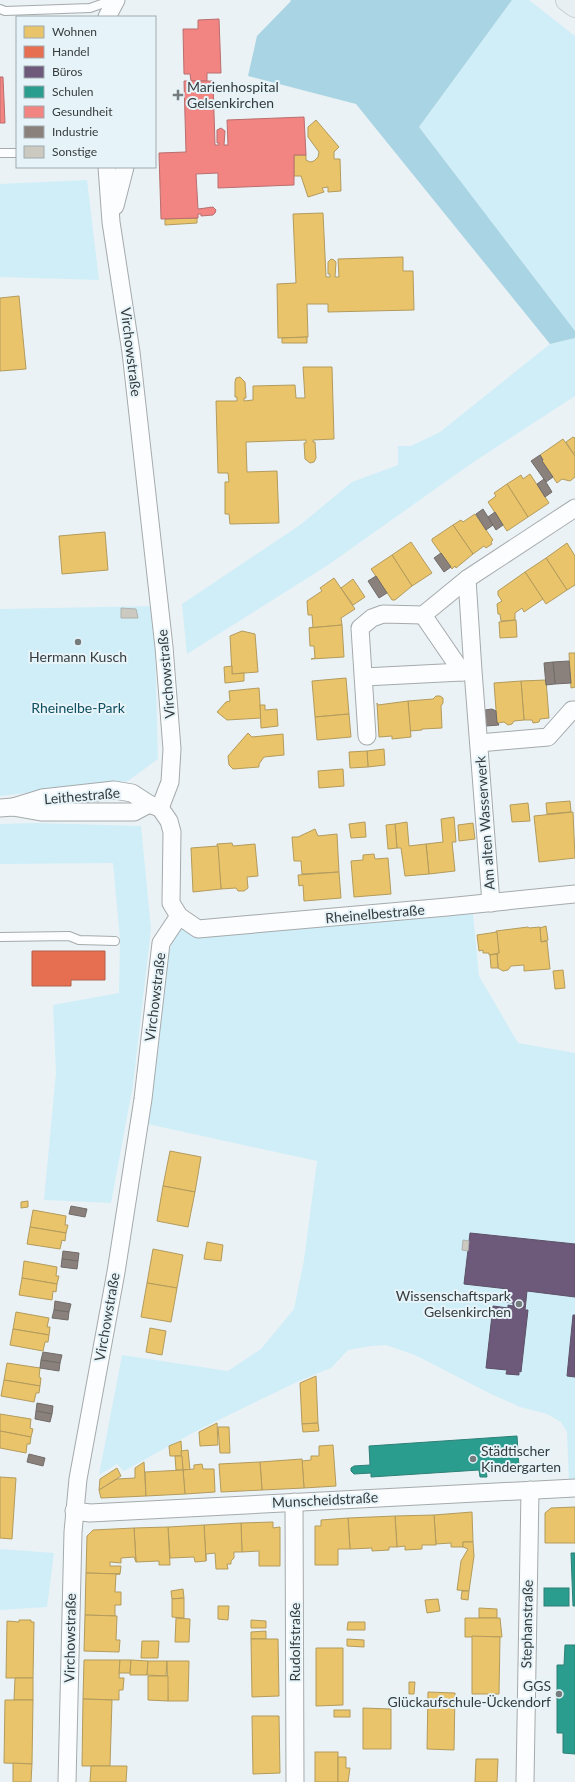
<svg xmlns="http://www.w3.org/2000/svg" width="575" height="1782" viewBox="0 0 575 1782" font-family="Lato,sans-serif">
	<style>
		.green { fill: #d0eef8 }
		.forest { fill: #a9d4e3 }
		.homes { fill: #e9c46a; stroke: #b39b5d }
		.shops { fill: #e76f51; stroke: #b2604b }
		.offices { fill: #6d597a; stroke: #5c5068 }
		.schools { fill: #2a9d8f; stroke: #2e8077 }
		.health { fill: #f28482; stroke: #ba6e6e }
		.industry { fill: #8a817c; stroke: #716c69 }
		.building { fill: #cccac0; stroke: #aeb1b0 }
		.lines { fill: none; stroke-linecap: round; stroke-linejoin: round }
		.service-casing { stroke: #a5aaac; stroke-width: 10 }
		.minor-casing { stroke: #a5aaac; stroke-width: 19 }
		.primary-casing { stroke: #cccfd1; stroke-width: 24 }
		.service { stroke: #fcfdfe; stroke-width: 8 }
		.minor { stroke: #fcfdfe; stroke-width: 17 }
		.primary { stroke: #e7eff2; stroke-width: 22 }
		.poi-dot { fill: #757c7e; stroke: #e6f4f9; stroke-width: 1.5 }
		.labels { text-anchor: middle; stroke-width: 4; stroke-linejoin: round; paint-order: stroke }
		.poi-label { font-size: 14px; fill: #363c3e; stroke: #e6f4f9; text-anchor: start }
		.street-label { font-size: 14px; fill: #363c3e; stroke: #e6f4f9 }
		.park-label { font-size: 14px; fill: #0e4e5f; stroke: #e6f4f9 }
	</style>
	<rect width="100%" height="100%" fill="#eaf2f5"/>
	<g class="green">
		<path d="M512 0H529L575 36V331L419 127Z"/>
		<path d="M87 180 99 280 0 277V184Z"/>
		<path d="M575 338V396L472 463 328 565 187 654 182 604 300 525 352 482 398 465V446H411L440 432 550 344Z"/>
		<path d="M154 606 158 759 128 781 0 796V609Z"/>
		<path d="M36 823 141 826 151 929 133 1085 111 1203 44 1200 56 1073 53 1005 119 993 120 939 113 863 0 864V824Z"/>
		<path d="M473 914 479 976 518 1043 575 1053V1483H569L567 1432 561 1422 547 1414 520 1407 489 1393 415 1355 386 1345 371 1346 348 1350 331 1368 301 1380 198 1430 124 1471 117 1464 99 1475 122 1355 228 1371 261 1349 294 1309 304 1260 317 1161 143 1123 159 976 178 928 376 922Z"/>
		<path d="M0 1549 54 1553 47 1607 0 1610Z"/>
	</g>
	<path class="forest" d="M290 0H512L419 127 575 331V338L550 344 356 104 248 76 257 36 291 1Z"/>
	<g class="homes">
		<path d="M316 120 339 147 334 152V159H340L341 191 328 192V187L322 188 324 192 308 197 301 176H294V155H306V160L310 162 314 161 318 157 319 152 308 137V127Z"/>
		<path d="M323 213 326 277H330V274H328V262L331 259 334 260 336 262 335 277H339L338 259 403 257V271H413L414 310 328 312V304H307L308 337 278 338 277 284 296 283 293 214Z"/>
		<path d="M197 218V223L165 225V219Z"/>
		<path d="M19 296 26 369 0 371V298Z"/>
		<path d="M307 337V343H282V338Z"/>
		<path d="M303 367H332L334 439 313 440V442H315L316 458 314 462 310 463 305 459 304 443H306V440L246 442 247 472 277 471 279 523 230 524 229 514H225V482H229L228 473H218L216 401H237V397H235V382L236 378 240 377 245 382 246 398H244V401L253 400V386L295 385 296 398H305Z"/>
		<path d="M573 437 575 438V456L566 442Z"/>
		<path d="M563 439 575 456V477L570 481 562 479 557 483 542 461 543 460 540 455Z"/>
		<path d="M530 474 549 503 528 517 507 484 521 475 523 479Z"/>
		<path d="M507 484 528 517 507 531 488 502 496 496 494 493Z"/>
		<path d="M475 514 493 540 491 542 492 544 486 548 484 546 473 554 453 525 461 520 463 522Z"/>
		<path d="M453 525 473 554 456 568 455 566 452 569 432 541V539Z"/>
		<path d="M105 532 108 570 62 574 59 536Z"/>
		<path d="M411 542 432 573 412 586 392 555Z"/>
		<path d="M567 543 575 556V585L567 590 546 558Z"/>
		<path d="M392 555 412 586 395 600H392L371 569Z"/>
		<path d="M546 558 567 590 546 604 525 572Z"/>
		<path d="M525 572 543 599 524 612 522 608 515 613V620L501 621 500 614H498L497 604 502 601 498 595V591Z"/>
		<path d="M334 578 355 609 341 618 342 625 309 628 313 627 312 615H308L307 601 322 591 320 588Z"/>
		<path d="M353 579 365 597 353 605 341 588Z"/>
		<path d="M516 620 517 637 500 638 499 622Z"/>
		<path d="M342 625 344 657 311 659 315 658 314 646H310L309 628Z"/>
		<path d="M242 631 255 634 258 672 232 674 230 636Z"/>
		<path d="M569 653H575V687L571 688Z"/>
		<path d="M232 666V674L244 673V681L225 683 224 667Z"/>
		<path d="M346 678 349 714 315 717 312 681Z"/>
		<path d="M546 680 549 718 540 719 539 722 533 723 532 720H524L521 681Z"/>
		<path d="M521 681 524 720 514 721 512 724 508 725 504 722 497 723 494 683Z"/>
		<path d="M259 688 261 718 227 720 217 712 226 702 230 701 229 691Z"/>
		<path d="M436 696H440L443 698V703L441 706 442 728 422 729V730L410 731 408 701 433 699Z"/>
		<path d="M408 701 411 737 392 739V736L379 737 377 703 378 705Z"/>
		<path d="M260 705H265V710L277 709 278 726 261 728Z"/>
		<path d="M349 714 351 737 317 740 315 717Z"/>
		<path d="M248 733 252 737 283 734 284 755 264 757 259 764V767L233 769 229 765 228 756Z"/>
		<path d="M384 749 385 765 368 767 367 751Z"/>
		<path d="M367 751 368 767 350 768 349 752Z"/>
		<path d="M343 769 344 786 319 788 318 771Z"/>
		<path d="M570 801 571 812 547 814 546 803Z"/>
		<path d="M528 803 530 821 512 822 510 805Z"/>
		<path d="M573 812 575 858 539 862 534 816Z"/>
		<path d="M454 817 456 842H452L455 871 429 874 426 844 443 842 441 819Z"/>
		<path d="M365 822 366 837 351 838 349 824Z"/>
		<path d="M407 822 409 846 426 844 429 874 405 876 401 848H397L395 824Z"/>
		<path d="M473 823 475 839 459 841 458 825Z"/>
		<path d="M395 824 397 848 388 849 386 825Z"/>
		<path d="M315 829 318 836 337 834 339 872 302 874 301 861H294L292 837H298Z"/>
		<path d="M232 843 233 846 255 844 258 876 247 877 248 888 244 891H238L236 888 221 889 217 844Z"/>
		<path d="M218 846 221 889 193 892 191 848Z"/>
		<path d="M374 854 375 859 388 858 391 894 354 897 351 861 363 860V855Z"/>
		<path d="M339 872 341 898 304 901 303 885 299 886 298 875Z"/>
		<path d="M546 926 548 940 541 942 540 928Z"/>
		<path d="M528 927 529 928 540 927 541 942 547 941 550 969 524 971V965L511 966 508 970 503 971 498 968 497 954 499 953 496 931Z"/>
		<path d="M497 932 499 953 489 955V953H483V950L479 951 477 935Z"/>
		<path d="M497 954 498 968H491L490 955Z"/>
		<path d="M563 970 565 988 555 989 553 971Z"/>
		<path d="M170 1151 201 1157 195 1192 163 1186Z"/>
		<path d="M163 1186 195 1192 188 1227 157 1221Z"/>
		<path d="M28 1201V1207L21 1208V1202Z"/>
		<path d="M33 1210 66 1216 65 1225H68L66 1233 30 1227Z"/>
		<path d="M30 1227 66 1233 65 1241 62 1240 60 1249 27 1244Z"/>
		<path d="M207 1242 223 1245 221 1261 204 1259Z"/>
		<path d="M153 1249 183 1255 177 1288 147 1283Z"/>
		<path d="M24 1261 57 1267 56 1276H59L57 1284 22 1278Z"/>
		<path d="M22 1278 57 1284 56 1292 53 1291 52 1300 19 1295Z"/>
		<path d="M147 1283 177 1288 171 1322 141 1317Z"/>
		<path d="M16 1312 49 1318 47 1327H50L49 1335 13 1329Z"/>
		<path d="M150 1328 166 1331 162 1355 146 1352Z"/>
		<path d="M13 1329 49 1335 48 1342H45L43 1351 10 1345Z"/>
		<path d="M7 1363 40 1368 39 1377 41 1378 40 1386 4 1380Z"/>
		<path d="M316 1376 318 1423 302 1424 300 1383Z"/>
		<path d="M4 1380 40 1386 39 1393H36L34 1402 1 1396Z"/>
		<path d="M0 1414 31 1419 30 1428 33 1429 31 1437 0 1431Z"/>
		<path d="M217 1423 218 1445 200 1446 199 1432Z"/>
		<path d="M318 1423 319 1431 303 1432 302 1424Z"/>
		<path d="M218 1427H229L230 1453H220Z"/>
		<path d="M0 1431 31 1437 30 1444H27L26 1453 0 1448Z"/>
		<path d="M181 1441 182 1456H170L169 1446Z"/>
		<path d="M333 1445 336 1486 304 1488 302 1461 311 1460V1456H319V1446Z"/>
		<path d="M188 1450 190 1470H183L181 1451Z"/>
		<path d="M175 1456H182L183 1470H176Z"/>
		<path d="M302 1459 304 1488 262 1490 260 1462Z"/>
		<path d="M144 1462 146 1496 101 1498 99 1490 117 1479 135 1478V1468Z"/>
		<path d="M260 1462 262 1490 221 1492 219 1464Z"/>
		<path d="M202 1464 203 1469H214L215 1492 185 1494 183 1470 194 1469V1465Z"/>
		<path d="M117 1468 121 1476 99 1490 100 1479Z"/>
		<path d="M183 1470 185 1494 146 1496 145 1472Z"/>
		<path d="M0 1477 16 1478 12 1539 0 1538Z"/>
		<path d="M575 1507V1543H545V1513L551 1508Z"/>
		<path d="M472 1512 473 1542H463V1547H451V1543L436 1544 434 1515Z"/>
		<path d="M434 1515 436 1545H422V1549L405 1550V1546L397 1547 395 1516Z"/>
		<path d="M395 1516 397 1547H389V1550L372 1551V1548L350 1549 348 1518Z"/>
		<path d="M348 1518 350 1549H338V1565H315V1526H321V1520Z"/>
		<path d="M273 1522V1528L280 1527V1566H259V1551L242 1552 241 1523Z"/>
		<path d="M241 1523 242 1552H234V1558L231 1561V1564H227L228 1569H216L215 1553 206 1554V1561L204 1525Z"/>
		<path d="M204 1525 206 1561 195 1562 194 1557 170 1558 168 1527Z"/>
		<path d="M168 1527 170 1565H159V1561L136 1562 134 1528Z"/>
		<path d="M134 1528 136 1562 134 1557 121 1558V1563L110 1562V1566H121L120 1574 86 1573 87 1536 93 1530Z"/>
		<path d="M463 1542H473L474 1556 469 1591 457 1590 461 1561 468 1549 463 1547Z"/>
		<path d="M86 1573 120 1574H116L115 1592H121V1605H115V1616L85 1615Z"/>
		<path d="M183 1589 184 1598 172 1599 171 1591Z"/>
		<path d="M462 1591H469L468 1600 461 1599Z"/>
		<path d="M184 1598V1618L172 1617V1599Z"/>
		<path d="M438 1599 440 1611 427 1613 425 1600Z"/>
		<path d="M218 1606H229L228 1620 218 1619Z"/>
		<path d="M479 1608 497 1609V1618H479Z"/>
		<path d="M85 1615 117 1616 116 1640H120L119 1652 84 1651Z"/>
		<path d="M176 1618 190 1619 189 1642H175Z"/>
		<path d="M465 1618H500L502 1637H465Z"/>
		<path d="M19 1620H31V1622H34L33 1678H6L7 1621 19 1622Z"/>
		<path d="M251 1620 266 1621V1628H251Z"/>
		<path d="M348 1622H365V1630H347Z"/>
		<path d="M266 1631V1639H251V1632Z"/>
		<path d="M472 1636 500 1637 499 1694H472Z"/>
		<path d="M251 1639H278L279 1696 252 1697Z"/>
		<path d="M347 1639 364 1640V1647L347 1646Z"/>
		<path d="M142 1641H159L158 1658H141Z"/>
		<path d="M316 1648H343V1705L316 1706Z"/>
		<path d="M84 1660H120L119 1678H124L123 1690H119V1700L83 1699Z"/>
		<path d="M120 1660H131L130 1673H119Z"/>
		<path d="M131 1660 148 1661 147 1675H130Z"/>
		<path d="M148 1661H167L166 1676 147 1675Z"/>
		<path d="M167 1661H189L188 1701H168Z"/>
		<path d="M148 1676H168V1701L148 1700Z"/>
		<path d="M15 1678H33V1700H14Z"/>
		<path d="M409 1682H415L414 1694H409Z"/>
		<path d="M428 1692 455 1693 454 1750 427 1749Z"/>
		<path d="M83 1699 112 1700 110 1766H82Z"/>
		<path d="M5 1700H33L32 1764 4 1763Z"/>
		<path d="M363 1708 391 1709V1749H363Z"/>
		<rect x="334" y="1710" width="16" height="7"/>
		<path d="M252 1716H279L280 1773 253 1774Z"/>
		<rect x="315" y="1752" width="23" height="30"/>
		<path d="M338 1757H346V1768H350L348 1782H338Z"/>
		<path d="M476 1759H498L497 1782H475Z"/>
		<path d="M13 1763 32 1764 31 1782H13Z"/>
		<path d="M91 1766H127L126 1782H90Z"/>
	</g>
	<path class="shops" d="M32 951H105V980H71V986H32Z"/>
	<g class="offices">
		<path d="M470 1233 575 1244V1297L527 1291 525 1310H528L521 1372 519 1371V1375L506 1374 507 1370 486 1368 493 1306 508 1308V1305L513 1306V1303L504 1302 499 1300V1296L503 1293 508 1294V1289L464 1284Z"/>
		<path d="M573 1315H575V1377L567 1376Z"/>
	</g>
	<g class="schools">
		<path d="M517 1436 519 1468 486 1470 487 1477H480L479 1470 371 1477V1473L354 1474 351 1471V1468L354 1466 370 1465 369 1446Z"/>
		<path d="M571 1553H575V1606H573Z"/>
		<rect x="544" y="1588" width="25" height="18"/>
		<path d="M565 1645H575V1754L563 1753V1733H557V1665H564Z"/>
	</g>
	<g class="health">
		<path d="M219 19 221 73H207V81H191L190 74H184L183 29H198V20Z"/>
		<path d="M0 77H3L5 123H0Z"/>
		<path d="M184 81H213L215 145H219V143H217V130L221 128 225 131 224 145H228L227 120 304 117 306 155H294V185L218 188V173L196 174 198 209 213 207 216 210 215 213 213 215 201 216V214H198V218L161 219 159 153 186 152Z"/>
	</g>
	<g class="industry">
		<path d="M540 455 543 460 542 461 553 477 546 482 531 461Z"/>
		<path d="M544 479 552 492 545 497 537 484Z"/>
		<path d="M483 509 493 525 486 530 476 514Z"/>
		<path d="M495 512 503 525 496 530 488 517Z"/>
		<path d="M441 553 451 567 444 572 434 558Z"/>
		<path d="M376 576 387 593 379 598 368 581Z"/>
		<path d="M569 661 571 683 555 684 553 662Z"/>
		<path d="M553 662 555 684 546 685 544 663Z"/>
		<path d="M492 709 496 711 497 723H498L499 725 486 726 485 710Z"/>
		<path d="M71 1206 87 1209 85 1217 69 1214Z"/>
		<path d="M63 1251 79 1253 78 1261 62 1259Z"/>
		<path d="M62 1259 78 1261 77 1269 61 1267Z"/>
		<path d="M55 1301 71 1304 69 1312 54 1310Z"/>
		<path d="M54 1310 69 1312 68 1320 52 1318Z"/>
		<path d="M43 1352 62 1355 60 1363 41 1360Z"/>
		<path d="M41 1360 60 1363 59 1371 40 1368Z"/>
		<path d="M37 1403 53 1406 52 1414 36 1411Z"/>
		<path d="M36 1411 52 1414 50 1422 35 1419Z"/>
		<path d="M29 1454 45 1458 43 1466 27 1462Z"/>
	</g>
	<g class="building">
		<path d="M121 608 136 609 138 618H121Z"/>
		<path d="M463 1240 469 1241 468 1251 462 1250Z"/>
	</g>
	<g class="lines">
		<defs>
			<g id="service">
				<path d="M0 9 5 11 90 8 113 0"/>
				<path d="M0 153H17"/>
				<path d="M0 937 69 936 79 940 115 941"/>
			</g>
			<g id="minor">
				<path d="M107 17 116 0"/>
				<path d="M107 167 111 222 131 352 164 647 172 749 170 782 160 808"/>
				<path d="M115 206 125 167"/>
				<path d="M467 579 473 671 491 903"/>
				<path d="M423 615 462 672 470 671"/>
				<path d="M364 677 462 672"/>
				<path d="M367 736 360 628 372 618 383 614 423 615 467 579 575 508"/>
				<path d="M479 743 548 737 572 710H575"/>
				<path d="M13 807 42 798 114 790 132 793 149 804 160 808"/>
				<path d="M0 808 13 807 41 812H134L149 804"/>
				<path d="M160 808 169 821 172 832 171 903 179 916 198 929 447 907 575 894"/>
				<path d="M294 1502 295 1782"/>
				<path d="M74 1511 90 1513 575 1488"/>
				<path d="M67 1782 73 1532 78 1479 116 1272 143 1099 161 943 179 916"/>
				<path d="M525 1782 530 1490"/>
			</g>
			<path id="primary" d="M567 0 575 6"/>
		</defs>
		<use href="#service" class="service-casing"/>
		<use href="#minor" class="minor-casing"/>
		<use href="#primary" class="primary-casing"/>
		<use href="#service" class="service"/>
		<use href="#minor" class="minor"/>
		<use href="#primary" class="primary"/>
	</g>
	<g class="poi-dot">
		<path d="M176 89h4v4h4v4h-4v4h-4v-4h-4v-4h4z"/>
		<circle cx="78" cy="642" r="4"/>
		<circle cx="519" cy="1304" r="4"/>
		<circle cx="473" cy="1459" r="4"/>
		<circle cx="559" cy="1694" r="4"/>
	</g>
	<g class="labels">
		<g class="poi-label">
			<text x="187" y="92">Marienhospital<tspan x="187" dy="16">Gelsenkirchen</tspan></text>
			<text x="78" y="662" text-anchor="middle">Hermann Kusch</text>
			<text x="511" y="1301" text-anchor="end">Wissenschaftspark<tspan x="511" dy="16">Gelsenkirchen</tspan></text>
			<text x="481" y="1456">Städtischer<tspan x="481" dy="16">Kindergarten</tspan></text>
			<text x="551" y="1691" text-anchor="end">GGS<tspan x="551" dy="16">Glückaufschule-Ückendorf</tspan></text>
		</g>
		<g class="street-label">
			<text transform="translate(131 352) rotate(83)" y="5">Virchowstraße</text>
			<text transform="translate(166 674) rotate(-95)" y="5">Virchowstraße</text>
			<text transform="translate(82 796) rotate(-5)" y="5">Leithestraße</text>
			<text transform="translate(485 823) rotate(-94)" y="5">Am alten Wasserwerk</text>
			<text transform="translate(375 914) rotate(-5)" y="5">Rheinelbestraße</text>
			<text transform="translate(155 997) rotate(-83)" y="5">Virchowstraße</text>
			<text transform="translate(107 1317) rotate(-80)" y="5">Virchowstraße</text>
			<text transform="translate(325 1500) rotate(-3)" y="5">Munscheidstraße</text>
			<text transform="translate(527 1624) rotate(-89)" y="5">Stephanstraße</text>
			<text transform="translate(70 1638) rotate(-89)" y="5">Virchowstraße</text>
			<text transform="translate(295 1642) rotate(-90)" y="5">Rudolfstraße</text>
		</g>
		<g class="park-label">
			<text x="78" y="713">Rheinelbe-Park</text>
		</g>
	</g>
	<rect x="16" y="16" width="140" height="152" fill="#e6f4f9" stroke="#a0aaae"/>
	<rect x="24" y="26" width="20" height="12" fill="#e9c46a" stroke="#a0aaae"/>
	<text x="52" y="36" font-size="12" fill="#363c3e">Wohnen</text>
	<rect x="24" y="46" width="20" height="12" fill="#e76f51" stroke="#a0aaae"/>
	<text x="52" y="56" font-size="12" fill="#363c3e">Handel</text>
	<rect x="24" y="66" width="20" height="12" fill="#6d597a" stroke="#a0aaae"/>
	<text x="52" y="76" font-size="12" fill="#363c3e">Büros</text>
	<rect x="24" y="86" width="20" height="12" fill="#2a9d8f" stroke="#a0aaae"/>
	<text x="52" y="96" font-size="12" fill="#363c3e">Schulen</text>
	<rect x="24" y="106" width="20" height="12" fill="#f28482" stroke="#a0aaae"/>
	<text x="52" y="116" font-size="12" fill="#363c3e">Gesundheit</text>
	<rect x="24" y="126" width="20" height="12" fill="#8a817c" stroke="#a0aaae"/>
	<text x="52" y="136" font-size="12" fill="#363c3e">Industrie</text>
	<rect x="24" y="146" width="20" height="12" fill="#cccac0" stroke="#a0aaae"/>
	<text x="52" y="156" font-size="12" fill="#363c3e">Sonstige</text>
</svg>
